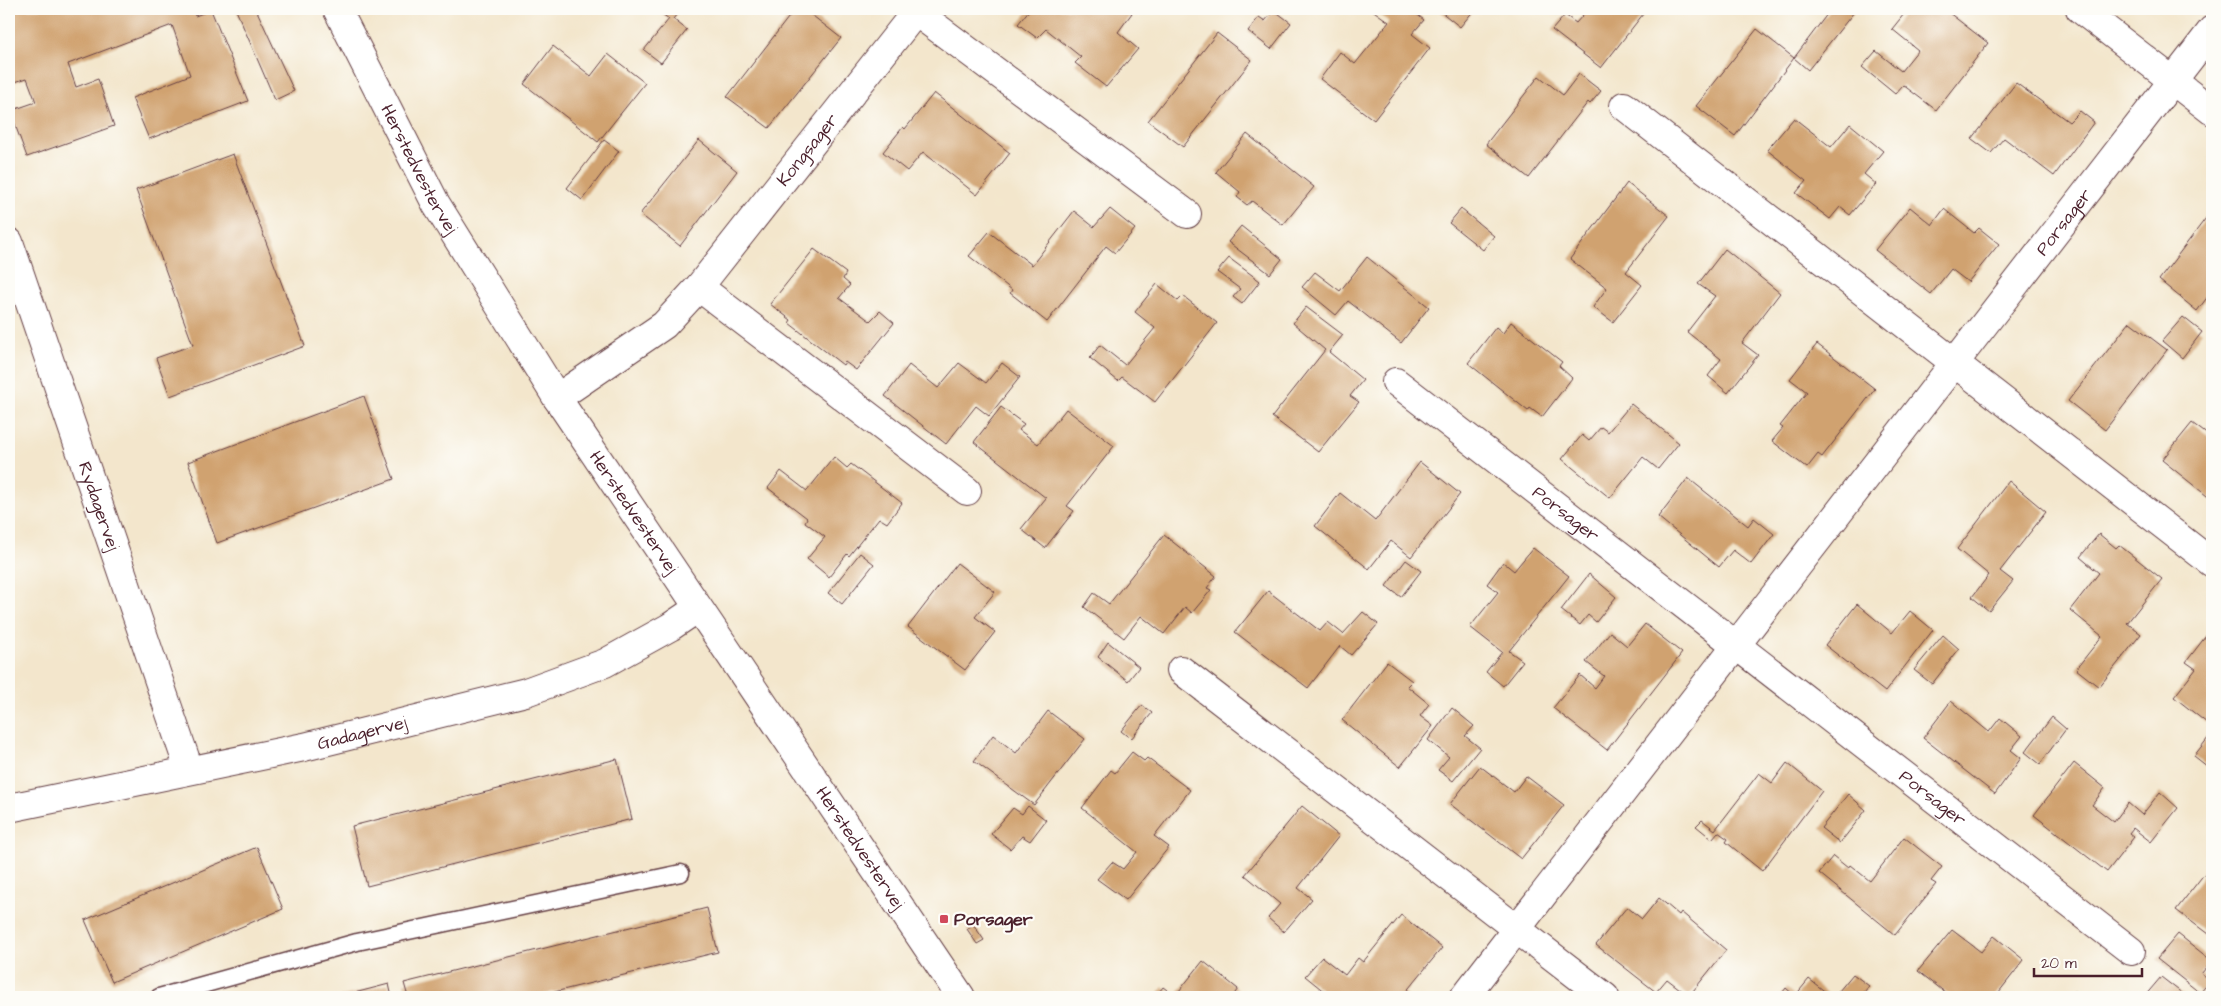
<svg xmlns="http://www.w3.org/2000/svg" width="2221" height="1006" viewBox="0 0 2221 1006" font-family="'Architects Daughter',sans-serif">
	<style>
		.building { fill: #d0a26f }
		.lines { fill: none; stroke-linecap: round; stroke-linejoin: round }
		.lane-casing { stroke: #633d43; stroke-width: 19 }
		.street-casing { stroke: #633d43; stroke-width: 30 }
		.secondary-casing { stroke: #633d43; stroke-width: 30 }
		.lane { stroke: #fff; stroke-width: 16 }
		.street { stroke: #fff; stroke-width: 28 }
		.secondary { stroke: #fff; stroke-width: 28 }
		.poi-dot { fill: #d1495b; stroke: #fdfcf7; stroke-width: 2 }
		.labels { text-anchor: middle; stroke-width: 4.5; stroke-linejoin: round; paint-order: stroke }
		.street-label { font-size: 18px; fill: #4a1f2b; stroke: #fdfcf7 }
		.poi-label { font-size: 18px; font-weight: bold; fill: #4a1f2b; stroke: #fdfcf7; text-anchor: start }
	</style>
	<rect width="100%" height="100%" fill="#fdfcf7"/>
	<filter id="ink" filterUnits="userSpaceOnUse"><feTurbulence type="fractalNoise" baseFrequency=".02" numOctaves="2"/><feDisplacementMap in="SourceGraphic" scale="10" xChannelSelector="R" yChannelSelector="G"/><feConvolveMatrix kernelMatrix="1 2 1 2 8 2 1 2 1" color-interpolation-filters="sRGB"/></filter>
	<filter id="wash" filterUnits="userSpaceOnUse"><feTurbulence type="fractalNoise" baseFrequency=".0096" numOctaves="4" result="noise"/><feDisplacementMap in="SourceGraphic" scale="20" xChannelSelector="R" yChannelSelector="G"/><feGaussianBlur stdDeviation="1.12" result="paint"/><feColorMatrix in="noise" values="0 0 0 0 0 0 0 0 0 0 0 0 0 0 0 0 0 1.4 0 .05"/><feComposite in="paint" operator="in"/></filter>
	<g filter="url(#wash)">
		<rect width="100%" height="100%" fill="#f3e6cc"/>
		<g id="blocks">
			<g class="building">
				<path d="M9 9H192L195 16 211 10 248 101 149 139 132 98 190 75 172 25 68 64 76 87 98 79 114 126 27 157 10 111 36 102 27 78 9 84Z"/>
				<path d="M239 9H256L294 91 275 100 236 10Z"/>
				<path d="M655 9H681L673 19 687 30 661 63 644 50 669 19Z"/>
				<path d="M795 9H804L841 38 769 128 727 97Z"/>
				<path d="M1030 9H1127L1132 13 1118 32 1138 49 1106 87 1075 63 1081 57 1046 29 1037 38 1018 24Z"/>
				<path d="M1371 9H1410L1424 20 1412 34 1430 48 1374 120 1320 79 1340 52 1355 64 1389 22Z"/>
				<path d="M1442 9H1475L1460 27 1440 11Z"/>
				<path d="M1588 9H1647L1601 68 1552 30 1565 15 1576 23Z"/>
				<path d="M1831 9H1850L1854 12 1808 70 1794 58Z"/>
				<path d="M1908 9H1944L1988 43 1936 110 1903 85 1895 94 1862 67 1876 51 1901 71 1918 50 1892 29Z"/>
				<path d="M1274 10 1291 23 1271 49 1248 31 1259 17 1265 21Z"/>
				<path d="M1757 29 1794 58 1735 136 1696 106Z"/>
				<path d="M1217 33 1252 60 1183 147 1148 121Z"/>
				<path d="M553 46 591 76 608 54 645 83 598 142 524 84Z"/>
				<path d="M1579 74 1601 91 1590 104 1588 102 1529 178 1486 144 1539 76 1563 95Z"/>
				<path d="M2016 83 2069 122 2080 111 2094 122 2054 176 2004 138 1991 153 1972 139Z"/>
				<path d="M934 93 1010 153 977 195 923 152 907 171 883 152 903 127 905 129Z"/>
				<path d="M1794 118 1831 147 1850 124 1883 151 1864 174 1876 184 1850 215 1840 207 1830 219 1796 193 1806 181 1767 150Z"/>
				<path d="M1247 134 1314 187 1283 225 1252 201 1247 205 1237 197 1240 192 1216 172Z"/>
				<path d="M604 140 619 151 582 200 567 188Z"/>
				<path d="M699 140 737 171 680 246 640 214Z"/>
				<path d="M233 154 305 346 170 396 156 358 193 345 136 190Z"/>
				<path d="M1627 183 1669 216 1626 272 1642 285 1613 322 1593 307 1607 288 1570 259Z"/>
				<path d="M1910 207 1932 225 1944 209 1974 233 1979 228 1999 244 1968 282 1951 269 1931 294 1875 250Z"/>
				<path d="M1110 209 1135 229 1115 253 1106 246 1047 322 1010 293 1012 290 969 256 989 232 1032 265 1074 211 1094 227Z"/>
				<path d="M1461 209 1494 236 1483 250 1449 223Z"/>
				<path d="M2212 210V291L2197 311 2159 280Z"/>
				<path d="M1241 226 1282 259 1270 274 1228 242Z"/>
				<path d="M814 249 846 273 843 279 850 285 839 298 870 321 880 311 894 323 856 370 845 362 843 365 789 323 791 320 770 304Z"/>
				<path d="M1725 249 1780 293 1742 343 1758 355 1728 393 1708 376 1721 359 1687 332 1715 296 1698 284Z"/>
				<path d="M1367 257 1429 307 1401 343 1348 301 1336 315 1302 287 1315 272 1340 291Z"/>
				<path d="M1229 258 1260 281 1242 304 1233 297 1240 289 1217 272Z"/>
				<path d="M1157 284 1178 301 1183 296 1217 323 1155 402 1122 377 1118 381 1090 358 1100 345 1125 365 1155 328 1135 312Z"/>
				<path d="M1306 307 1343 335 1329 352 1363 380 1350 396 1359 402 1318 452 1272 417 1325 350 1293 323Z"/>
				<path d="M2183 317 2202 332 2182 358 2162 341Z"/>
				<path d="M1511 322 1562 362 1559 366 1572 378 1542 417 1530 408 1528 411 1468 363 1496 327 1503 333Z"/>
				<path d="M2130 322 2167 350 2105 430 2068 401Z"/>
				<path d="M1817 344 1875 389 1822 457 1818 454 1807 468 1772 441 1783 428 1780 426 1807 392 1790 379Z"/>
				<path d="M959 363 986 383 1002 363 1020 377 989 416 976 406 946 444 885 396 909 365 938 388Z"/>
				<path d="M364 396 394 479 217 543 188 462Z"/>
				<path d="M1631 404 1679 443 1658 469 1643 457 1610 498 1562 459 1582 435 1589 441 1601 427 1608 432Z"/>
				<path d="M1001 407 1024 424 1019 430 1038 444 1066 409 1114 446 1067 506 1074 511 1045 548 1021 529 1046 498 974 442Z"/>
				<path d="M2192 423 2212 438V500L2162 460Z"/>
				<path d="M834 457 847 468 851 464 902 503 887 523 879 518 849 556 847 554 829 577 807 559 825 537 805 522 807 518 768 488 781 471 807 491Z"/>
				<path d="M1420 462 1460 494 1411 557 1391 541 1369 569 1315 526 1340 493 1375 521Z"/>
				<path d="M1688 478 1748 526 1754 518 1774 534 1751 564 1733 550 1719 567 1658 517Z"/>
				<path d="M2009 481 2046 512 2000 571 2013 581 1989 611 1972 597 1989 575 1957 549Z"/>
				<path d="M2099 534 2116 548 2119 545 2162 579 2127 623 2141 634 2099 687 2076 669 2102 636 2070 610 2099 573 2080 557Z"/>
				<path d="M1164 535 1216 576 1207 588 1211 590 1192 613 1185 607 1164 634 1141 616 1124 638 1084 607 1094 593 1109 604Z"/>
				<path d="M1533 548 1569 576 1509 651 1523 661 1503 686 1486 672 1502 652 1470 627 1498 592 1487 584 1503 562 1514 571Z"/>
				<path d="M860 553 874 564 842 604 828 593Z"/>
				<path d="M1406 560 1421 571 1401 597 1386 586Z"/>
				<path d="M957 563 995 592 975 617 995 632 965 670 908 627Z"/>
				<path d="M1589 574 1616 597 1596 622 1588 615 1580 625 1561 610Z"/>
				<path d="M1268 591 1320 631 1328 622 1343 634 1363 612 1378 624 1351 655 1340 646 1308 688 1235 632Z"/>
				<path d="M1857 604 1892 633 1910 611 1933 630 1885 692 1825 645Z"/>
				<path d="M1645 624 1682 653 1607 750 1553 708 1580 675 1595 688 1604 676 1586 662 1610 632 1627 646Z"/>
				<path d="M2212 628V727L2174 697 2196 669 2186 662Z"/>
				<path d="M1943 635 1959 649 1932 684 1914 670Z"/>
				<path d="M1108 642 1139 667 1128 681 1098 657Z"/>
				<path d="M1387 662 1412 681 1407 686 1429 704 1420 716 1433 726 1400 767 1342 720Z"/>
				<path d="M1951 701 1989 732 2000 718 2022 736 2011 750 2021 758 1995 794 1923 738Z"/>
				<path d="M1142 705 1152 713 1131 739 1121 731Z"/>
				<path d="M1452 708 1474 726 1465 736 1480 748 1453 781 1438 770 1449 757 1428 740Z"/>
				<path d="M1048 711 1085 739 1034 805 974 761 993 735 1016 753Z"/>
				<path d="M2052 717 2066 729 2040 764 2025 752Z"/>
				<path d="M2212 733V762L2208 767 2194 756Z"/>
				<path d="M1132 752 1144 761 1147 758 1190 790 1154 836 1169 847 1126 900 1097 879 1112 862 1123 869 1137 852 1082 808 1111 770 1115 773Z"/>
				<path d="M617 759 632 819 367 886 352 826Z"/>
				<path d="M1787 763 1822 791 1762 871 1726 842 1728 839 1718 832 1712 839 1696 826 1702 820 1715 830 1759 773 1772 783Z"/>
				<path d="M2074 763 2105 788 2092 805 2114 822 2128 803 2142 815 2160 792 2178 808 2151 842 2133 828 2129 833 2134 837 2107 872 2034 815Z"/>
				<path d="M1480 766 1514 792 1526 776 1564 805 1521 859 1450 804Z"/>
				<path d="M1848 794 1866 810 1840 843 1821 828Z"/>
				<path d="M1028 806 1046 820 1030 841 1022 836 1010 849 991 834 1013 808 1022 814Z"/>
				<path d="M1302 806 1339 836 1298 888 1312 899 1284 932 1268 918 1280 904 1245 875Z"/>
				<path d="M1904 837 1942 867 1931 881 1936 884 1895 935 1819 873 1833 856 1848 868 1850 865 1870 881Z"/>
				<path d="M257 847 283 909 112 982 85 920Z"/>
				<path d="M2212 864V937L2176 910Z"/>
				<path d="M1659 898 1679 915 1681 912 1726 950 1689 996 1667 979 1656 992 1596 945 1627 907 1642 919Z"/>
				<path d="M707 908 718 952 534 997H408L404 983Z"/>
				<path d="M1401 915 1442 948 1404 994 1408 997H1331L1305 976 1322 957 1345 975 1358 958 1363 962Z"/>
				<path d="M973 924 984 940 977 944 967 929Z"/>
				<path d="M1952 930 1981 952 1994 936 2024 960 1995 997H1951L1918 971Z"/>
				<path d="M2178 934 2212 961 2201 974 2210 981 2200 993 2157 959Z"/>
				<path d="M1203 961 1238 989 1232 997H1155L1163 987 1175 996Z"/>
				<path d="M1853 974 1869 986 1860 997H1834Z"/>
				<path d="M2161 977 2187 997H2144Z"/>
				<path d="M1809 979 1832 997H1779L1786 988 1795 996Z"/>
				<path d="M389 984 392 997H339Z"/>
				<path d="M2074 991 2082 997H2069Z"/>
			</g>
		</g>
	</g>
	<g filter="url(#ink)">
		<use href="#blocks" fill-opacity="0" stroke="#633d43" stroke-width="1"/>
		<g class="lines">
			<defs>
				<path id="lane" d="M159 997 357 942 681 873"/>
				<g id="street">
					<path d="M912 9 1187 214"/>
					<path d="M2080 9 2212 111"/>
					<path d="M1624 106 2212 563"/>
					<path id="s1" d="M9 242 189 769"/>
					<path d="M699 287 967 491"/>
					<path id="s2" d="M1396 382 2131 951"/>
					<path id="s3" d="M557 398 664 325 699 287 918 9"/>
					<path d="M1181 670 1605 997"/>
					<path id="s4" d="M9 808 304 747 526 692 605 663 670 627 698 608"/>
					<path id="s5" d="M1464 997 2212 30"/>
				</g>
				<g id="secondary">
					<path id="s6" d="M337 9 436 204 557 398 961 997"/>
				</g>
			</defs>
			<use href="#lane" class="lane-casing"/>
			<use href="#street" class="street-casing"/>
			<use href="#secondary" class="secondary-casing"/>
			<use href="#lane" class="lane"/>
			<use href="#street" class="street"/>
			<use href="#secondary" class="secondary"/>
		</g>
	</g>
	<rect class="poi-dot" x="939" y="914" width="10" height="10" rx="2.5"/>
	<g class="labels">
		<g class="street-label">
			<text dy="6" stroke="none"><textPath href="#s3" startOffset="356">Kongsager</textPath></text>
			<text dy="6" stroke="none"><textPath href="#s6" startOffset="180">Herstedvestervej</textPath></text>
			<text dy="6" stroke="none"><textPath href="#s5" startOffset="980">Porsager</textPath></text>
			<text dy="6" stroke="none"><textPath href="#s1" startOffset="279">Rydagervej</textPath></text>
			<text dy="6" stroke="none"><textPath href="#s6" startOffset="585">Herstedvestervej</textPath></text>
			<text dy="6" stroke="none"><textPath href="#s2" startOffset="215">Porsager</textPath></text>
			<text dy="6" stroke="none"><textPath href="#s4" startOffset="361">Gadagervej</textPath></text>
			<text dy="6" stroke="none"><textPath href="#s2" startOffset="679">Porsager</textPath></text>
			<text dy="6" stroke="none"><textPath href="#s6" startOffset="990">Herstedvestervej</textPath></text>
		</g>
		<g class="poi-label">
			<text x="954" y="925">Porsager</text>
		</g>
	</g>
	<rect width="2221" height="1006" fill="none" stroke="#fdfcf7" stroke-width="30"/>
	<path d="M2034 968v8h108v-8" fill="none" stroke="#4a1f2b" stroke-width="2.5"/>
	<text x="2041" y="968" font-size="15" fill="#4a1f2b" stroke="#fdfcf7" stroke-width="4" paint-order="stroke">20 m</text>
</svg>
